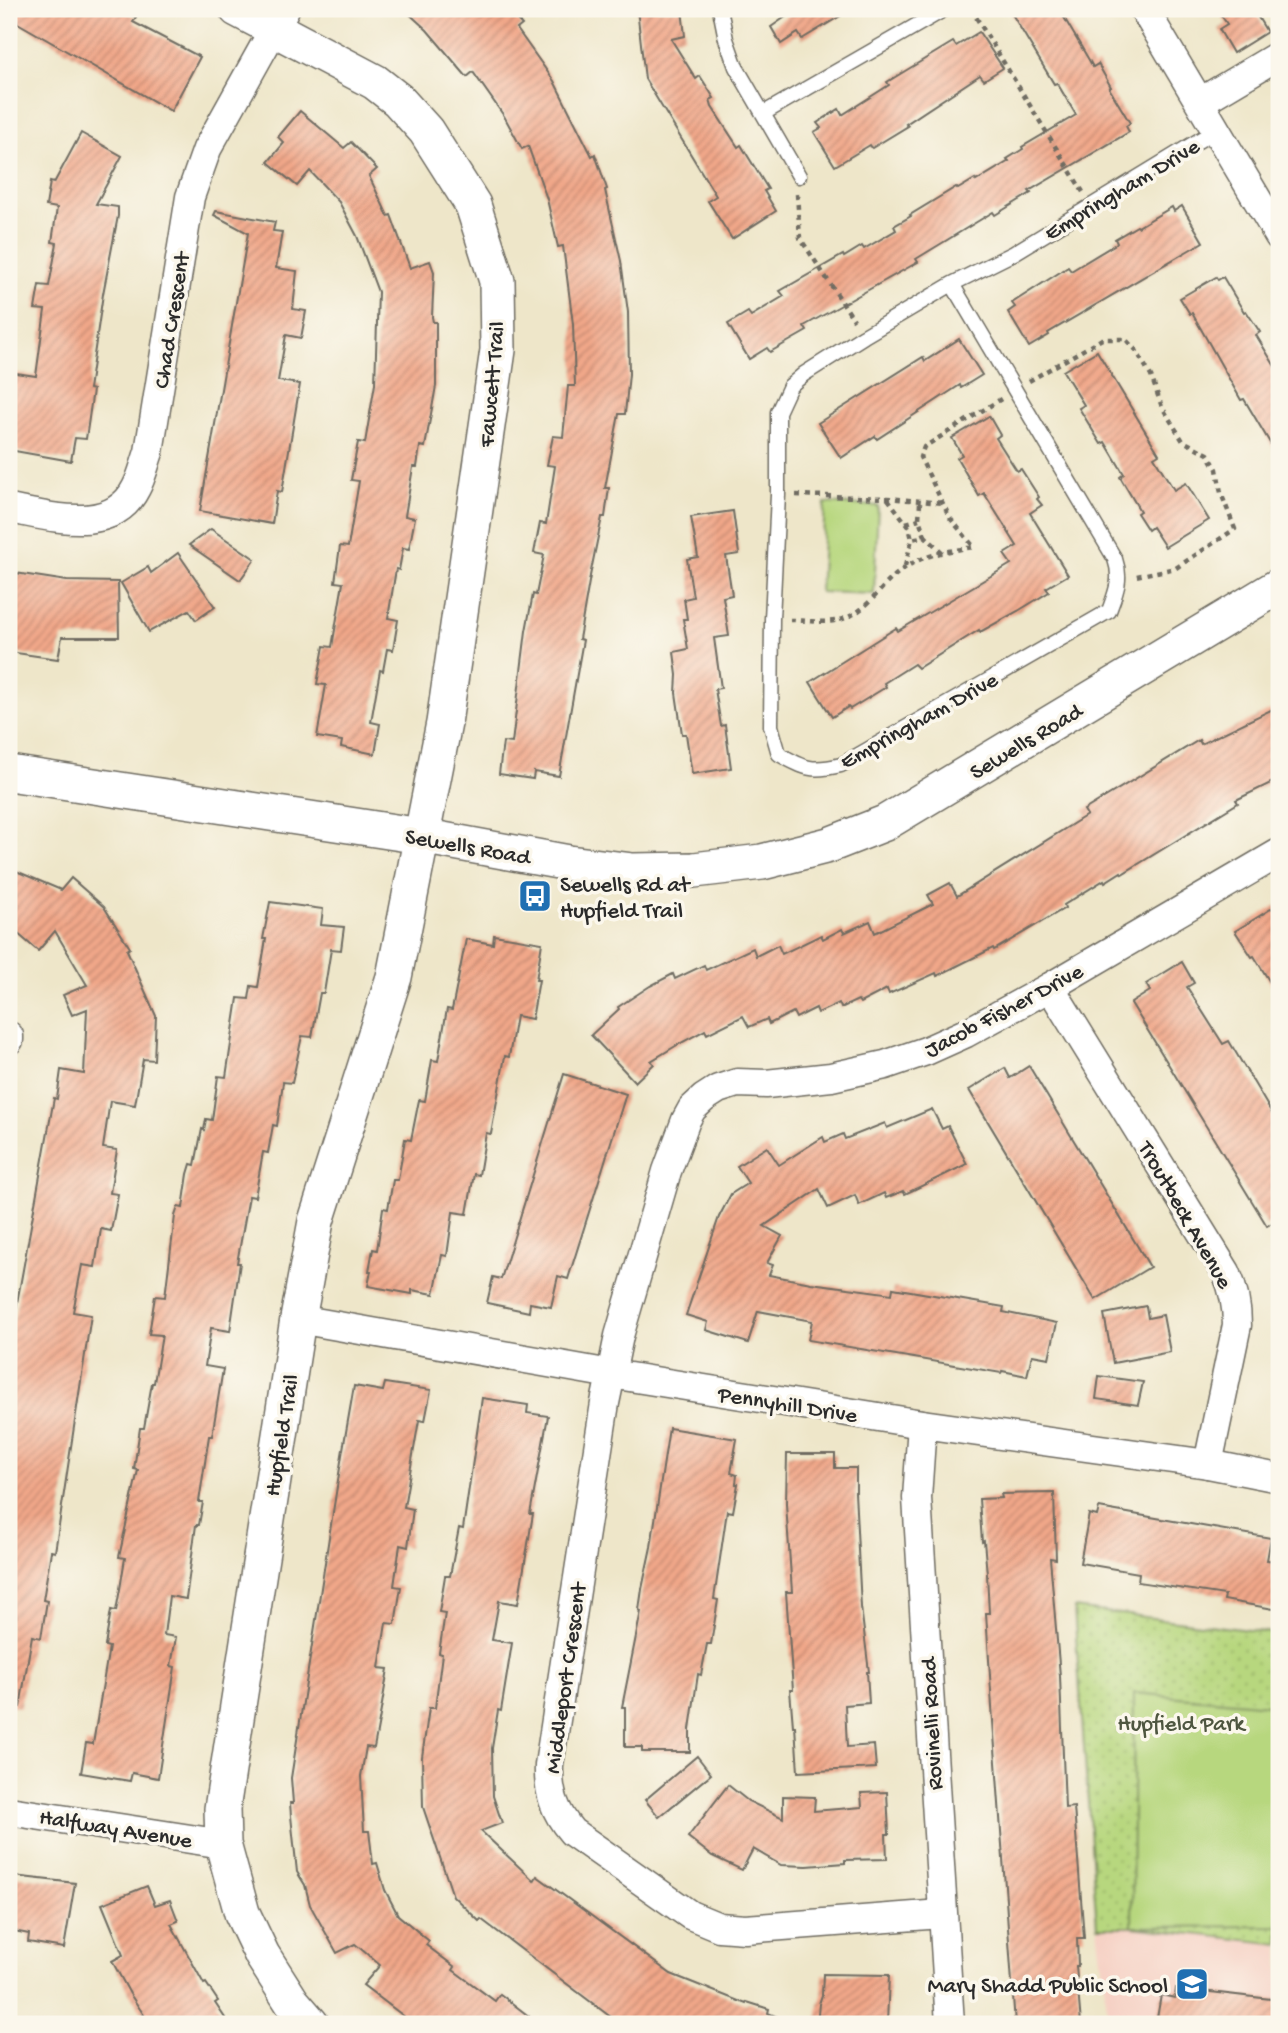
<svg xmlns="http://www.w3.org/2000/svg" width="1288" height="2033" viewBox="0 0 1288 2033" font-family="'Gochi Hand',sans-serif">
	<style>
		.built { fill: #f6d1c5 }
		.grass { fill: url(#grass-dots); stroke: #718154; stroke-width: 2 }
		.pitch { fill: #b7d77e; stroke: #718154; stroke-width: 2 }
		.building { fill: url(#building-hatch) }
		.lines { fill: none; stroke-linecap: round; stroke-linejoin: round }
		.service-casing { stroke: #6f6c62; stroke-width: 17 }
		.minor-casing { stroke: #6f6c62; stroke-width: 31 }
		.tertiary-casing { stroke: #6f6c62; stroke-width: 38 }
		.path { stroke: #6f6c62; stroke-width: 4.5; stroke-dasharray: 5 5; stroke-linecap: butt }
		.service { stroke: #fff; stroke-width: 14 }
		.minor { stroke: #fff; stroke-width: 28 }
		.tertiary { stroke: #fff; stroke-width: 35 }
		.labels { text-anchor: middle; stroke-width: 7; stroke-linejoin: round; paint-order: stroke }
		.street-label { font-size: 23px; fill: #2b2b2b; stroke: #fbf7ec }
		.poi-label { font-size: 23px; fill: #2b2b2b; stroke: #fbf7ec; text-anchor: start }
		.park-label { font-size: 23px; fill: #4e5640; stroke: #fbf7ec }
	</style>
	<defs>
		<pattern id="grass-dots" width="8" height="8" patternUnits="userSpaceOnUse" patternTransform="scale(1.75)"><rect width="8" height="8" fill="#b7d77e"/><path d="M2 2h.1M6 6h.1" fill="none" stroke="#9eb96d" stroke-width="1.8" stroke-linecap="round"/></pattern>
		<pattern id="building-hatch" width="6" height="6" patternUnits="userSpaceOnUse" patternTransform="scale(1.75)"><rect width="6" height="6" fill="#f1a789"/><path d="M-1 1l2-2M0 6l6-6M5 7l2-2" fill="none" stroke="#c38870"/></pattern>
	</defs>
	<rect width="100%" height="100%" fill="#fbf7ec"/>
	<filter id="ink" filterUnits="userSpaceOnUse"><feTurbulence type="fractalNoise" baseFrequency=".0143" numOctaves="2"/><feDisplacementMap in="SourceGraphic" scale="14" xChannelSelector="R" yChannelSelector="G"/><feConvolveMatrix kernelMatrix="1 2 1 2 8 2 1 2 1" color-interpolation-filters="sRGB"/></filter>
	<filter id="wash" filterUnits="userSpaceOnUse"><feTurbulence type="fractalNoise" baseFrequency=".00686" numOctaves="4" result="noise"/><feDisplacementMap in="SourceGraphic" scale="28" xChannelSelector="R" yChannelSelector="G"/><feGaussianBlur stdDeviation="1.57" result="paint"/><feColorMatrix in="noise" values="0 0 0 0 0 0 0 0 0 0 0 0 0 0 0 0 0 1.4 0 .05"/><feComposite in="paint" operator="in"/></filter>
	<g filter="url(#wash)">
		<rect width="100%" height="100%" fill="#eee6c9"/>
		<path class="built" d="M1097 1927H1132L1279 1944V2024H1109Z"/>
		<path class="grass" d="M1074 1608 1279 1634V1944L1132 1927H1097Z"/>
		<g class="pitch">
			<path d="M825 503 878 506 874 594 820 592Z"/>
			<path d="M1134 1693 1279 1706V1926L1132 1927Z"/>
		</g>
		<g id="blocks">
			<g class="building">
				<path d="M9 9H119L136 17 133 22 200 57 171 111 9 18Z"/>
				<path d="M404 9H507L522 25 517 29 554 81 592 156 595 154 607 189 605 190 621 261 628 312 629 374 625 414H619L605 488H609L605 517H602L590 576 579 639 583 640 559 776 534 772 533 779 499 774 503 742 512 743 526 631 533 594 536 595 544 555 534 553 540 523 546 524 555 466 547 465 553 436 563 437 568 386H575L573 324 563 246 558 247 547 199 528 146 522 149 504 116 473 72 467 77 427 30Z"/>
				<path d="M637 9 682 10 685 36 671 39 696 79 700 76 714 98 710 100 712 107 738 147 741 145 768 189 764 191 776 211 732 239 708 201 716 196 645 79Z"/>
				<path d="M797 9H852L802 39 798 33 781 44 771 27Z"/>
				<path d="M1009 9H1059L1089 60 1093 67 1098 64 1111 87 1109 88 1130 123 1126 126 1129 132 1029 191 1031 193 995 215 993 212 916 259 918 262 804 326 807 331 770 352 767 348 749 359 728 324 748 312 751 316 784 296 780 291 843 255 844 257 862 246 864 249 896 230 894 226 911 216 910 215 956 187 958 189 975 179 976 181 1009 161 1007 159 1023 149 1022 147 1076 115 1057 83 1054 84Z"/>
				<path d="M1217 9H1253L1267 32 1233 53 1219 29 1227 24Z"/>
				<path d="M979 32 1003 68 984 80 980 75 906 124 908 126 872 148 870 145 835 166 814 132 821 128 817 123 839 109 842 115 889 85 887 82 910 68 953 42 956 46Z"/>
				<path d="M300 111 344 148 351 142 377 169 369 176 388 216 391 215 410 268 430 261 434 272 432 317 433 322H436V386L425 447 420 446 417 467H413L405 516 415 518 409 549 403 548 399 570 396 569 388 618 398 620 393 650 387 649 383 671 380 670 371 722 380 724 375 754 341 747 342 741 317 737 326 685 317 684 324 646 332 647 343 583 335 582 340 546 348 547 359 481 351 480 358 442 365 443 375 384 378 292 357 236 339 202 310 171 297 186 268 162 284 143 278 137Z"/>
				<path d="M81 133 122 156 96 204 118 207V216L103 294 89 389 93 390 86 439 75 438 71 461 9 450V372L36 376 45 310 35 309 39 285 49 286 57 243 52 242 57 208 46 206 50 182 54 183Z"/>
				<path d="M1182 206 1203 242 1048 333 1049 335 1029 347 1008 312 1015 307 1012 303 1068 267 1071 271 1117 243 1115 239 1137 226 1138 227 1172 207 1174 211Z"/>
				<path d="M216 211 275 222 273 231 282 232 276 268 297 271 293 309 306 311 301 338 286 335 278 381 300 384 282 492 277 491 272 524 200 511 248 233 214 215Z"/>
				<path d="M1216 277 1218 280 1223 277 1244 312 1246 311 1260 332 1256 335 1279 373V458L1244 399 1241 400 1192 313 1190 314 1180 298Z"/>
				<path d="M959 339 982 375 961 388 960 385 877 439 875 436 841 458 818 423 923 357 925 361Z"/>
				<path d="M1097 351 1159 454 1154 457 1174 490 1186 483 1209 520 1165 547 1152 527 1148 530 1137 513 1140 511 1120 477 1124 474 1105 442 1101 444 1079 408 1084 405 1063 371Z"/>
				<path d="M989 416 1000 435 996 438 1017 471 1021 469 1039 497 1037 499 1042 505 1030 513 1068 575 1046 588 1049 592 1018 611 980 632 979 630 918 668 914 664 884 683 886 687 850 709 848 707 832 717 810 682 896 628 898 631 1011 564 1004 554 1017 546 984 493 979 496 957 458 962 455 952 438Z"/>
				<path d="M733 511 739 554 726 556 732 595 723 597 729 636 714 638 721 688 715 689 721 726 725 725 731 768 692 774 686 734H682L676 693 677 675 674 652 688 649 683 619H687L684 599 693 597 687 559 698 557 691 517Z"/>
				<path d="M211 529 255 559 240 580 189 545Z"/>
				<path d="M178 553 215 607 196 620 189 610 149 632 121 583 148 567 151 573Z"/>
				<path d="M9 572 67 581 118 582 119 637H62L58 659 9 652Z"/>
				<path d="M1279 706V779L1236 800 1238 803 1122 874 1121 872 1105 882 1104 880 1064 905 1065 908 994 950 993 948 937 976 936 973 889 994 887 989 860 1003 858 1000 841 1008 839 1003 818 1013 816 1008 796 1018 793 1012 769 1024 767 1019 749 1027 743 1016 707 1034 705 1030 679 1044 651 1061 654 1064 635 1082 591 1035 619 1009 618 1007 650 986 673 974 675 979 704 965 706 970 753 948 756 956 778 945 782 954 821 935 823 939 842 929 844 933 870 921 875 933 933 904 928 895 950 883 957 896 1087 815 1084 810 1199 740 1201 744Z"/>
				<path d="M9 868 61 890 71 878 104 907 130 948 127 950 156 1016 154 1060 143 1059 135 1105 110 1101 103 1148 117 1150 110 1193 118 1194 111 1231 101 1229 95 1267 82 1265 73 1312 91 1315 55 1552 51 1551 43 1600 47 1601 41 1638 32 1636 20 1707 9 1706V1335L11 1336 17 1303 54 1098 57 1099 61 1070 84 1074 87 1009 72 1015 63 995 87 985 55 931 38 951 9 926Z"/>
				<path d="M270 902 323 909 321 925 344 927 341 950 331 949 324 993H320L312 1037 302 1036 292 1083 283 1082 277 1126 273 1125 268 1153 263 1152 255 1197 249 1196 237 1263H240L230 1331 211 1328 205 1366 223 1369 212 1436H209L199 1502H203L199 1525H196L186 1599 169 1596 164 1635 176 1637 171 1666 175 1667 158 1778 132 1773 130 1781 81 1773 86 1743 93 1744 109 1647 105 1646 111 1610 116 1611 120 1589 125 1558 119 1557 138 1470 134 1469 140 1428H144L152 1383H154L162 1335 149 1334 155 1296 165 1297 175 1216 178 1207 183 1208 188 1174 191 1164 195 1165 202 1129 204 1130 206 1119 212 1120 218 1076 226 1077 238 998 249 999 251 986 258 987 266 939H263Z"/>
				<path d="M1279 904V997L1254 956 1252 957 1235 931Z"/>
				<path d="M494 935 542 943 536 980H539L532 1019 516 1016 509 1057 505 1056 491 1134 486 1133 479 1175 474 1174 467 1214 453 1212 447 1256 442 1255 434 1294 412 1290V1294L368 1286 371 1271H369L373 1249 377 1250 383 1208 388 1209 393 1180H398L405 1139 411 1140 419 1100 425 1101 432 1060 438 1061 447 1009 452 1010 466 939 493 944Z"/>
				<path d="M1182 962 1194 983 1187 987 1223 1044 1229 1041 1279 1125V1219L1267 1226 1131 1003 1150 991 1146 984Z"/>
				<path d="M1029 1066 1150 1267 1095 1300 969 1090 1005 1068 1010 1078Z"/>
				<path d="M564 1074 626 1094 568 1279 558 1276 551 1307 530 1303 529 1312 487 1303 493 1277 501 1279Z"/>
				<path d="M932 1109 942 1129 948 1126 967 1164 905 1194 903 1191 886 1198 884 1193 859 1205 855 1195 828 1208 819 1189 764 1226 782 1236 767 1263 773 1265 769 1275 811 1283 892 1294 893 1288 1004 1307 1003 1312 1057 1323 1049 1358 1032 1355 1027 1376 1002 1371 1001 1373 808 1340 812 1321 758 1311 748 1343 706 1330 708 1322 686 1315 719 1217 731 1194 748 1183 737 1166 767 1147 779 1165 823 1137 825 1142 843 1134 845 1139 885 1123 887 1128Z"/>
				<path d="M1146 1306 1148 1318 1163 1315 1170 1352 1113 1363 1104 1314Z"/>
				<path d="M1099 1376 1143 1382 1138 1405 1096 1399Z"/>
				<path d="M385 1383 431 1390 425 1421 419 1420 404 1507 413 1509 408 1547 400 1545 394 1586 401 1587 395 1624 386 1623 379 1668 388 1669 381 1710 374 1748 366 1747 361 1776 364 1831H369L373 1864 377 1863 385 1890 398 1915 429 1941 426 1945 455 1967 453 1970 495 2001 500 1994 539 2024H414L363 1985 380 1965 355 1944 337 1953 310 1905 305 1885 297 1872 291 1816 290 1803H293L291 1778 342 1455 354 1386 383 1391Z"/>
				<path d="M482 1398 528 1405 527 1413 548 1416 530 1514H533L518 1604 499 1601 492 1640 512 1643 501 1711 498 1710 492 1748 493 1796 502 1823 481 1831 534 1881 537 1876 671 1974 746 2004 747 2002 769 2009 768 2013 794 2024H620L481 1919 479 1921 453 1896 423 1807 422 1757 429 1708H435L442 1654 439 1653 445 1613 439 1612 445 1576H450L459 1528 463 1529Z"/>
				<path d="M669 1428 737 1439 731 1473 737 1475 736 1484H738L733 1512 727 1511 714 1599 718 1600 711 1644H707L701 1675 698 1674 690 1729V1752H642V1747H625V1707H622L641 1611 639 1610 642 1589 651 1547Z"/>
				<path d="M787 1454H835V1468H856V1492H855L861 1607 869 1672H867L869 1703 845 1705 847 1747 874 1745 876 1768 798 1772 795 1726H793L790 1690H793L786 1592H792L786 1504Z"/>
				<path d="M1054 1493 1056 1559 1050 1558 1060 1676 1065 1808 1074 1807 1084 1938H1077L1078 1966H1076L1081 2024H1015L992 1707 986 1613H989L987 1574 984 1541 982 1542 979 1499 1002 1498 1001 1494Z"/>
				<path d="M1099 1508 1271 1538 1267 1560 1279 1561V1610L1224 1600 1225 1595 1138 1582 1139 1573 1080 1563 1089 1514 1097 1516Z"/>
				<path d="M697 1756 711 1774 659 1817 645 1800Z"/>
				<path d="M728 1785 748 1801 783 1818V1796L815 1797 814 1811 862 1807 861 1793 887 1792 889 1834H886L887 1859 845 1860V1863L807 1866 781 1865 753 1849 742 1870 712 1856 688 1837Z"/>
				<path d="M13 1876 75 1883 64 1948 28 1942 29 1934 9 1930V1902Z"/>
				<path d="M147 1886 155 1905 170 1900 178 1921 171 1924 204 1984 206 1983 218 2001 215 2003 229 2024H150L130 1994 112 1961 123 1955 102 1904Z"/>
				<path d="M823 1974 889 1975 887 2024H817L819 2004 822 1995Z"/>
				<path d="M1176 1988 1279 2000V2024H1156L1161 1995 1175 1998Z"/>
			</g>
		</g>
	</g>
	<g filter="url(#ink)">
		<use href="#blocks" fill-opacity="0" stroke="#6f6c62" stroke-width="2"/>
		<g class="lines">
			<defs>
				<g id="service">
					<path d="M720 9 726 39 736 67 799 176"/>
					<path d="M764 113 945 9"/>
					<path d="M952 284 1115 559C1122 579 1116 592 1109 611L841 765C812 772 805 769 779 754L771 726 772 619 778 495V412L790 386 804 374 864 336 952 284 1014 253 1216 130"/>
				</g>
				<g id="minor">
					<path d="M1144 9 1279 236"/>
					<path d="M1200 102 1279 55"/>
					<path d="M9 509C50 516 112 536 136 488 142 477 145 463 149 452L190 197 207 149 285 9"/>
					<path d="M1050 987 1226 1272C1234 1290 1237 1305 1237 1325L1208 1464"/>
					<path d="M9 1036V1040"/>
					<path d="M298 1319 611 1374 922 1424 1208 1464 1279 1478"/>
					<path d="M922 1424 917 1498 950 2024"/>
					<path d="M9 1811 223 1844"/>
					<path d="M941 1914 745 1929 719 1927 690 1915 572 1832C554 1811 548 1792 549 1765L605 1403 619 1336 667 1171 686 1120 692 1109 704 1098 718 1089 737 1083 766 1084 831 1077 885 1065 926 1051 966 1033 1050 987 1279 853"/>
				</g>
				<g id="tertiary">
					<path d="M237 9 375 82 398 100 426 131 473 205 497 281 498 350 444 723 394 977 316 1221 298 1319 222 1809 223 1844 242 1913 262 1955 292 2002 311 2024"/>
					<path d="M9 773 421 836 569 863 633 871 694 870 762 862 829 845 885 823 1279 586"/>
				</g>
			</defs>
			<use href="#service" class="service-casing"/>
			<use href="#minor" class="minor-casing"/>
			<use href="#tertiary" class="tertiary-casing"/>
			<g class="path">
				<path d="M971 9 1083 192"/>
				<path d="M797 194 800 238 854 320"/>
				<path d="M1029 381 1102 339H1125L1136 350 1151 376 1162 407 1183 441 1208 454 1217 469 1221 493 1235 529 1176 568 1136 576"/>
				<path d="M796 495 887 498 943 503"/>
				<path d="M888 499 909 527 912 539"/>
				<path d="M920 503 919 519 925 536"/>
				<path d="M906 523 919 519"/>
				<path d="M905 566 912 539 925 536 943 553"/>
				<path d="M790 620C805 620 825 624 839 620 868 613 879 586 902 570 923 554 949 551 974 547L950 518 920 457 924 447 1001 399"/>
			</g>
			<use href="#service" class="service"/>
			<use href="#minor" class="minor"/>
			<use href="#tertiary" class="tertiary"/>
		</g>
	</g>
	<defs>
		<symbol id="bus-square" viewBox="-11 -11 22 22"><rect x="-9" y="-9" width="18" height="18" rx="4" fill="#1f6fb2" stroke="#fbf7ec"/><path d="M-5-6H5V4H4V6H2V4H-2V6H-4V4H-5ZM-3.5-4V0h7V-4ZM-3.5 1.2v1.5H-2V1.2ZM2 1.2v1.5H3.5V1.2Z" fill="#fff"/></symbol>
		<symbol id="school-square" viewBox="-11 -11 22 22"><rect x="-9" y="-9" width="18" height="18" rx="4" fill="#1f6fb2" stroke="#fbf7ec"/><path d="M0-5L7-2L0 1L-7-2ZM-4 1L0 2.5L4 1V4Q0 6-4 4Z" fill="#fff"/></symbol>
	</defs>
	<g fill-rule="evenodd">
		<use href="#bus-square" x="516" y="877" width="38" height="38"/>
		<use href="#school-square" x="1173" y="1965" width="38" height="38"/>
	</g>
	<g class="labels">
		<g class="street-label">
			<text transform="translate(1121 188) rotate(-31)" y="8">Empringham Drive</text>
			<text transform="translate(170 320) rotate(-81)" y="8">Chad Crescent</text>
			<text transform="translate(490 384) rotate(-85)" y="8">Fawcett Trail</text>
			<text transform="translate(918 719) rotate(-29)" y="8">Empringham Drive</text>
			<text transform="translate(1025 740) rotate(-31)" y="8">Sewells Road</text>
			<text transform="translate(468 845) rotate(10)" y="8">Sewells Road</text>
			<text transform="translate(1003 1009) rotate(-28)" y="8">Jacob Fisher Drive</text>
			<text transform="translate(1187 1214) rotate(60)" y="8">Troutbeck Avenue</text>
			<text transform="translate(788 1403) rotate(9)" y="8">Pennyhill Drive</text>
			<text transform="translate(280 1435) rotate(-81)" y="8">Hupfield Trail</text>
			<text transform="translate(564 1678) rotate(-82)" y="8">Middleport Crescent</text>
			<text transform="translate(930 1724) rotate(-93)" y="8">Rovinelli Road</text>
			<text transform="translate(116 1827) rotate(9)" y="8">Halfway Avenue</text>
		</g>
		<g class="poi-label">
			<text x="560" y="891">Sewells Rd at<tspan x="560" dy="26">Hupfield Trail</tspan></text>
			<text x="1168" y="1992" text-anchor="end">Mary Shadd Public School</text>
		</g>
		<g class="park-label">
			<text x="1181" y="1730">Hupfield Park</text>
		</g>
	</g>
	<rect width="1288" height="2033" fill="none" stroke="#fbf7ec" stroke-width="35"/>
</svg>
